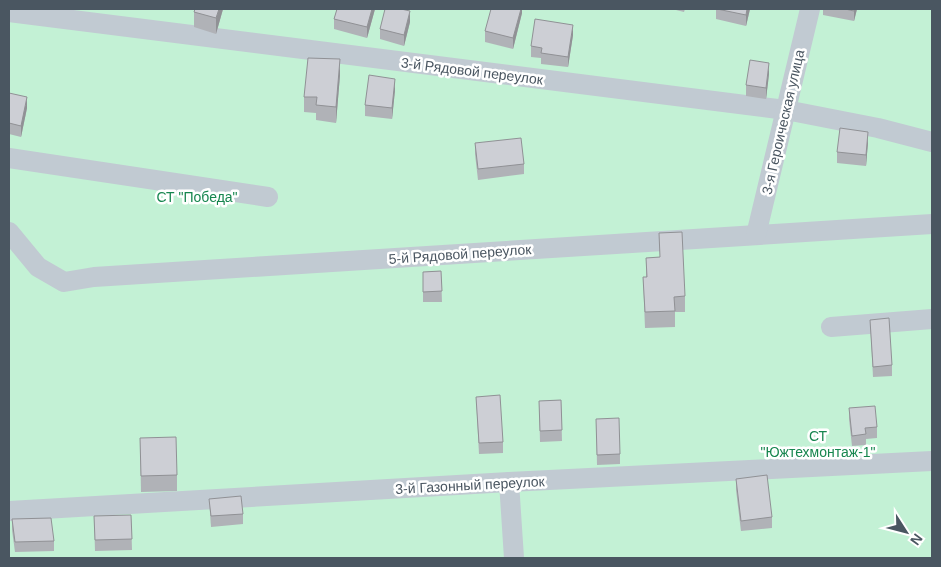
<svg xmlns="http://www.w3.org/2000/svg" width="941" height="567" viewBox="0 0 941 567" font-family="Helvetica,sans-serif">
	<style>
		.green { fill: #c3f1d5 }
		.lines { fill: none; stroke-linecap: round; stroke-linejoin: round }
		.minor { stroke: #c1cad2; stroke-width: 20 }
		.wall { fill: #b0b2b7 }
		.shaded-wall { fill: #909195 }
		.building { fill: #cdcfd5; stroke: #909195 }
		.labels { text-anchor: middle; stroke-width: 5; stroke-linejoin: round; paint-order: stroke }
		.street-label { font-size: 14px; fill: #4a5661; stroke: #fff }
		.park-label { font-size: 14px; fill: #17864f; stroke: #fff }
	</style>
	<rect width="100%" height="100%" fill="#f5f3f3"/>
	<rect class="green" x="9" y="9" width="923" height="549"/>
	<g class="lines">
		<g class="minor">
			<path d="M9 12 786 110 878 128 932 142"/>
			<path d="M9 158 268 197"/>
			<path d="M9 232 38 267 64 282 94 277 932 224"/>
			<path d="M756 235 810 9"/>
			<path d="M831 327 932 319"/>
			<path d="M509 482 514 558"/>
			<path d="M9 511 509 482 932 461"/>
		</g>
	</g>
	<g class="wall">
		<path d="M195 9H223L216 34 194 27V12Z"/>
		<path d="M337 9H375L367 38 334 29V19Z"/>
		<path d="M522 9V13L513 49 485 42V31Z"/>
		<path d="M672 9H685L684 12Z"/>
		<path d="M716 9H750L746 26 716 19Z"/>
		<path d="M823 9H857L854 21 823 15Z"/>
		<path d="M410 22 404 46 380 39V29Z"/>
		<path d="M573 35 568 67 541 64V58L531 57V46Z"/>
		<path d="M769 74 766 99 746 96V85Z"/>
		<path d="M340 75 336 123 316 120V113L304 112V97Z"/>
		<path d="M395 90 392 119 365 116V105Z"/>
		<path d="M9 93 27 108 21 137 9 134Z"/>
		<path d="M868 142 866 166 837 163V152Z"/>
		<path d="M475 143 524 164V174L478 180 475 154Z"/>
		<path d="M659 233 685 296V312H675V327L645 328 643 277H646V258L660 257Z"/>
		<path d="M441 271 442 302H423V272Z"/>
		<path d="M870 320 892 365V376L873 377Z"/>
		<path d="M476 397 503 442V453L479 454Z"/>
		<path d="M561 400 562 441 540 442 539 401Z"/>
		<path d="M849 408 877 427V438L866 439V445L852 446 849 419Z"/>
		<path d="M596 419 620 454V464L597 465Z"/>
		<path d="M140 438 177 475V491L141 492Z"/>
		<path d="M736 479 772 517V528L741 531 736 490Z"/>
		<path d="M209 499 243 514V524L211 527Z"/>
		<path d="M131 515 132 550 95 551 94 516Z"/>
		<path d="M12 519 54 541V551L15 552 12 530Z"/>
	</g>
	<g class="shaded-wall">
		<path d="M219 9H223L216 34V18Z"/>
		<path d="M372 9H375L367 38V27Z"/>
		<path d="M521 9H522V13L513 49V38Z"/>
		<path d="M747 9H750L746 26V15Z"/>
		<path d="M854 9H857L854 21Z"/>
		<path d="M410 11V22L404 46V35Z"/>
		<path d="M573 25V35L568 67V57Z"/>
		<path d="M340 59V75L336 123V107Z"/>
		<path d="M769 63V74L766 99V88Z"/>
		<path d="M395 79V90L392 119V108Z"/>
		<path d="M27 97V108L21 137V126Z"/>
		<path d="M868 132V142L866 166V155Z"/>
	</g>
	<g class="building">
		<path d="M195 9H219L216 18 194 12Z"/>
		<path d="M337 9H372L367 27 334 19Z"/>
		<path d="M385 9H401L410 11 404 35 380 29Z"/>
		<path d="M491 9H521L513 38 485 31Z"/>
		<path d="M717 9H747L746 15Z"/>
		<path d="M845 9H854V11Z"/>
		<path d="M535 19 573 25 568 57 541 53 542 48 531 46Z"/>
		<path d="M308 58 340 59 336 107 316 105 317 97H304Z"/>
		<path d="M750 60 769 63 766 88 746 85Z"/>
		<path d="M369 75 395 79 392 108 365 105Z"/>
		<path d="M9 93 27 97 21 126 9 123Z"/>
		<path d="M840 128 868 132 866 155 837 152Z"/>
		<path d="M521 138 524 164 478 169 475 143Z"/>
		<path d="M682 232 685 296 674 297 675 311 645 312 643 277H647L646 258 660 257 659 233Z"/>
		<path d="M441 271 442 291 423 292V272Z"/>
		<path d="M889 318 892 365 873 367 870 320Z"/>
		<path d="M500 395 503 442 479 443 476 397Z"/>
		<path d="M561 400 562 430 540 431 539 401Z"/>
		<path d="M875 406 877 427 865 428 866 434 852 436 849 408Z"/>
		<path d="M619 418 620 454 597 455 596 419Z"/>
		<path d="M176 437 177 475 141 476 140 438Z"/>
		<path d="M767 475 772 517 741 521 736 479Z"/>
		<path d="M241 496 243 514 211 516 209 499Z"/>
		<path d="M131 515 132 539 95 540 94 516Z"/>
		<path d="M51 518 54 541 15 542 12 519Z"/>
	</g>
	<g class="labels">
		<g class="street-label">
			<text transform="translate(472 71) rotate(7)" y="5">3-й Рядовой переулок</text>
			<text transform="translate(783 122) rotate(-77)" y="5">3-я Героическая улица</text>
			<text transform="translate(460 254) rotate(-4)" y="5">5-й Рядовой переулок</text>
			<text transform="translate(470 485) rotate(-3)" y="5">3-й Газонный переулок</text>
		</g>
		<g class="park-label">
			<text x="197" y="202">СТ "Победа"</text>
			<text x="818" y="441">СТ<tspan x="818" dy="16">"Южтехмонтаж-1"</tspan></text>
		</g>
	</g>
	<rect width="941" height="567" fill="none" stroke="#4a5661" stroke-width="20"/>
	<g transform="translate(906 532) rotate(126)" stroke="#ffffff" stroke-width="4" paint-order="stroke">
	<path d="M0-4L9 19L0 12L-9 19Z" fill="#4a5661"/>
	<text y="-8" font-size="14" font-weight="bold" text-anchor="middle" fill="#4a5661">N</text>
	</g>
</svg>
